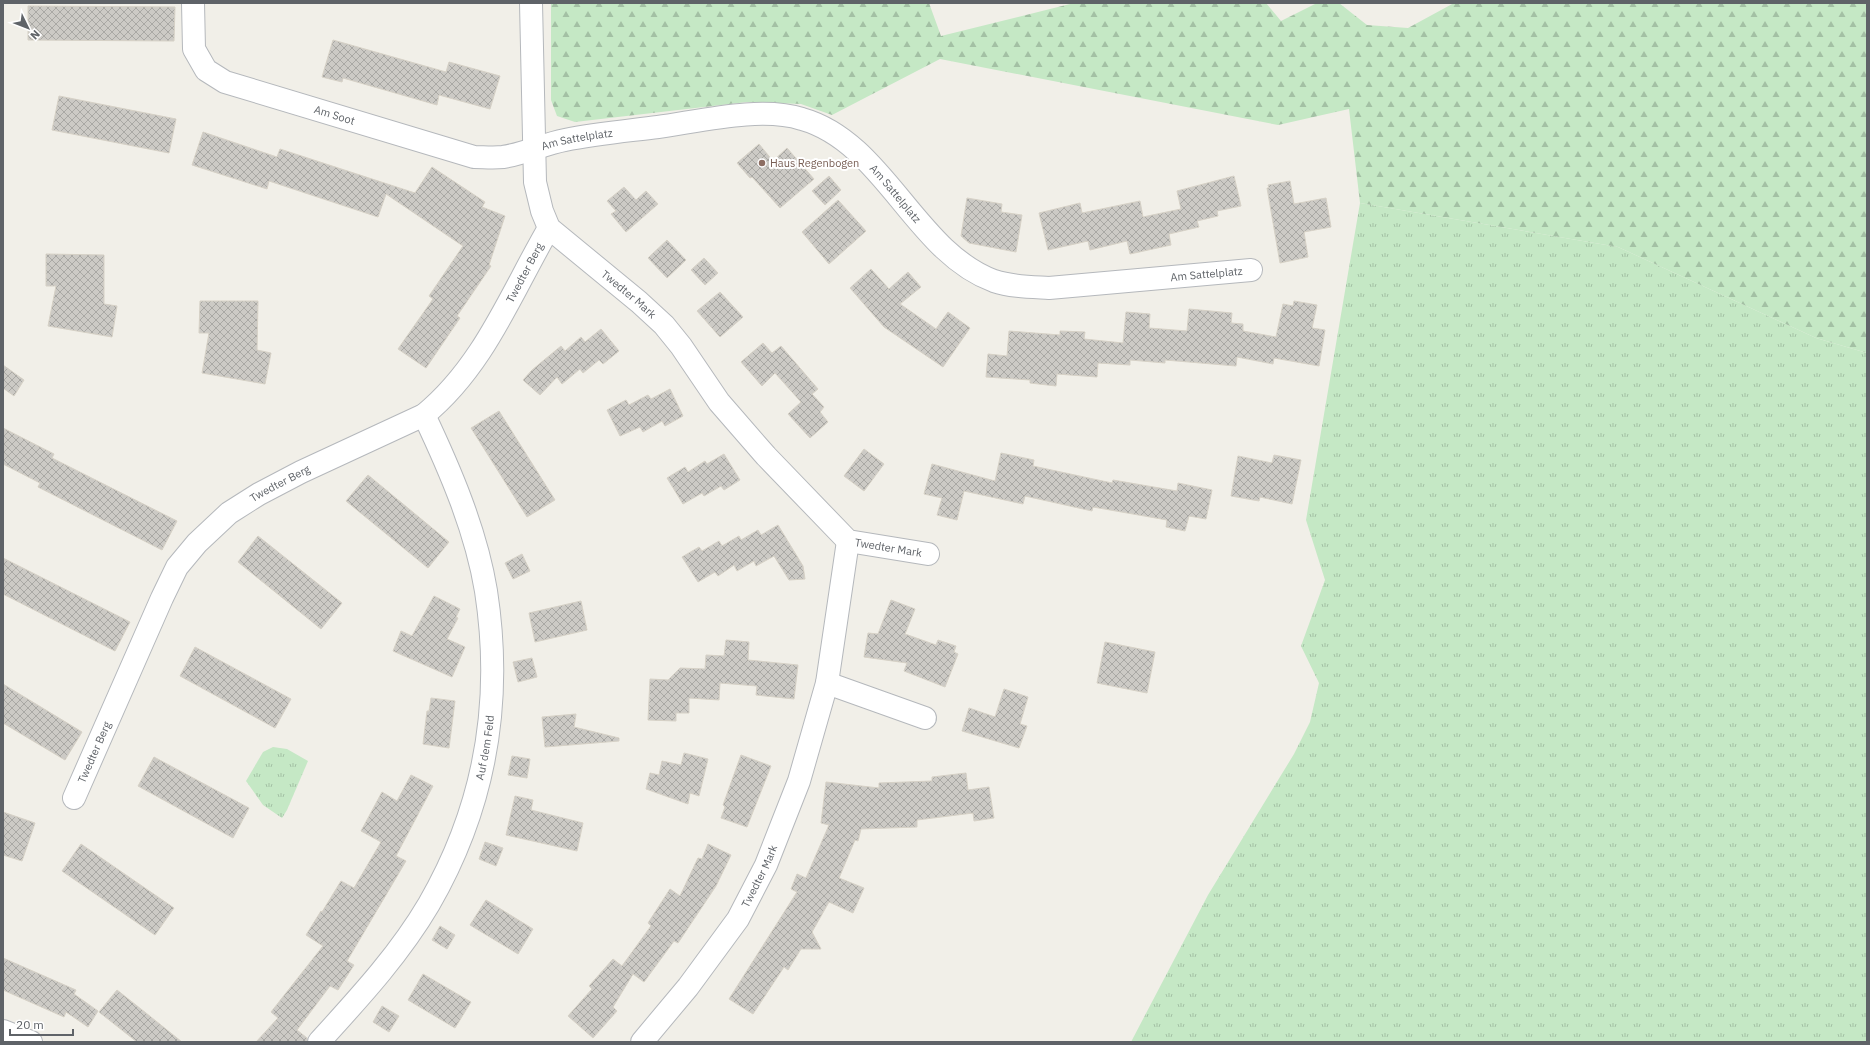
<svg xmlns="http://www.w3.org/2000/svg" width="1870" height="1045" viewBox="0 0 1870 1045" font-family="'IBM Plex Sans',sans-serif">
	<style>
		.grass { fill: url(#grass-tufts) }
		.forest { fill: url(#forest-firs) }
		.building { fill: url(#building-cross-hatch); stroke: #d6d1c6 }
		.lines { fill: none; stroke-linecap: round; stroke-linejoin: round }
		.minor-casing { stroke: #b5b8bc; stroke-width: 24 }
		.minor { stroke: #fff; stroke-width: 22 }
		.education-dot { fill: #8d6e63; stroke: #fff; stroke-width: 1.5 }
		.labels { text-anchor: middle; stroke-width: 4; stroke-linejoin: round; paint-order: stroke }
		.street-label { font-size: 11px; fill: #5f6368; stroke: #fff }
		.education-label { font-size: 11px; fill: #785e54; stroke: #fff; text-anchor: start }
	</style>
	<defs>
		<pattern id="grass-tufts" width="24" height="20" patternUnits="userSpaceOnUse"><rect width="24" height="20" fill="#c5e8c5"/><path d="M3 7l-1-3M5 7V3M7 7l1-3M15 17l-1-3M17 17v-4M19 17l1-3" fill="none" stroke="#a3c0a4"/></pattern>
		<pattern id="forest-firs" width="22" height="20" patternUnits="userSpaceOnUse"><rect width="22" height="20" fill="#c5e8c5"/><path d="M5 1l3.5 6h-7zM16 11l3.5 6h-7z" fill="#a3c0a4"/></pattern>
		<pattern id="building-cross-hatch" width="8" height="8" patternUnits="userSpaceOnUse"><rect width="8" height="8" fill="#cccac5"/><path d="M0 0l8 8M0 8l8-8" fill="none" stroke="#a9a8a4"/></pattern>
	</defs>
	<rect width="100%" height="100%" fill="#f1efe8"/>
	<g class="grass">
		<path d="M1360 203 1618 247 1816 338 1867 353V1042H1131L1208 895 1294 754 1310 722 1319 683 1301 646 1325 580 1306 520Z"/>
		<path d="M273 747 287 749 308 761 287 810 282 818 263 805 246 781 263 752Z"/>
	</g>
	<path class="forest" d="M551 3H929L941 36 1074 3H1266L1281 21 1317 3H1339L1367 25 1408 28 1454 3H1867V353L1816 338 1618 247 1360 203 1349 109 1278 125 940 59 832 115 801 104 747 102 575 122 557 116 551 100Z"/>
	<g class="building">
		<path d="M28 6 175 7 174 41 28 40Z"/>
		<path d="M333 40 446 72 449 62 500 76 490 109 439 95 437 105 343 78 342 82 322 77Z"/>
		<path d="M59 96 176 119 169 153 52 130Z"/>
		<path d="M203 132 277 157 280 149 415 193 432 167 485 202 482 207 505 216 489 265 491 266 457 316 460 318 426 368 398 349 433 299 429 296 463 246 386 194 378 217 269 181 267 189 192 165Z"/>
		<path d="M759 144 773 161 787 148 814 179 780 208 752 177 750 178 737 163Z"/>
		<path d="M829 176 841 190 825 205 812 191Z"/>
		<path d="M1234 176 1241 206 1217 211 1218 216 1197 221 1199 227 1169 234 1171 245 1130 254 1127 241 1090 250 1088 241 1048 250 1039 213 1080 203 1082 213 1140 201 1143 217 1181 209 1177 191Z"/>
		<path d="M1290 181 1294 204 1326 198 1331 227 1304 232 1308 257 1280 263 1267 188H1269L1268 185Z"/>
		<path d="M624 187 636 200 646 191 658 204 626 232 611 214 616 211 607 201Z"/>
		<path d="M967 198 1002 204 1001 212 1022 215 1016 252 969 243 961 236Z"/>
		<path d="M838 200 866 231 829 264 802 232Z"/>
		<path d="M667 240 686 260 667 278 648 258Z"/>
		<path d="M46 254 104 255V304L117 306 112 337 48 326 56 286H46Z"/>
		<path d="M704 258 718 273 705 285 691 270Z"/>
		<path d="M871 269 889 289 908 272 921 287 900 304 936 329 948 312 970 328 943 367 884 327 850 288Z"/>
		<path d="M720 292 743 317 720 337 697 311Z"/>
		<path d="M200 301H258L257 350 271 353 265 384 202 373 209 333H199Z"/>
		<path d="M1294 301 1317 305 1312 328 1325 330 1319 366 1274 358 1273 364 1237 357 1236 366 1165 360V363L1130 360V365L1098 363 1097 377 1057 374 1056 386 1030 383V380L986 377 988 354 1007 356 1009 331 1060 335V331L1085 332 1084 339 1123 343 1126 312 1150 314 1149 328 1187 331 1189 309 1232 313 1231 323 1243 324V331L1276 337 1283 304 1293 306Z"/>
		<path d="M601 329 619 351 603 364 599 360 583 373 580 369 562 384 557 377 540 395 523 380 532 370 561 346 565 351 581 337 585 342Z"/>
		<path d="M763 343 772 353 781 346 818 389 812 394 824 407 820 412 828 422 810 438 788 414 801 402 775 373 762 386 741 362Z"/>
		<path d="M3 365 24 380 14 396 3 388Z"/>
		<path d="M670 389 683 416 665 426 662 421 643 432 640 427 620 436 607 410 626 400 629 405 648 395 651 399Z"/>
		<path d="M499 411 555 500 527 517 471 428Z"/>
		<path d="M3 428 54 454 52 458 177 521 162 550 38 487 40 483 3 464Z"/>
		<path d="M864 449 884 464 864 491 844 476Z"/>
		<path d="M1001 453 1034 460 1033 466 1112 483 1113 480 1177 491 1178 483 1212 490 1206 519 1189 516 1185 531 1166 527 1167 520 1093 507 1092 511 1025 496 1023 504 964 491 957 520 937 515 942 498 924 494 932 464 995 481Z"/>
		<path d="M724 454 740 480 724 490 721 486 704 496 702 493 683 504 667 478 685 467 688 472 705 461 707 464Z"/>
		<path d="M1274 455 1301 460 1292 504 1260 497 1259 501 1231 496 1238 456 1272 463Z"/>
		<path d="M368 475 449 542 428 568 346 501Z"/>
		<path d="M778 525 803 566 805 579 789 580 774 556 756 566 754 561 737 571 734 565 718 576 715 572 698 582 682 557 699 547 702 551 719 541 722 546 739 536 741 540 758 530 761 535Z"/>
		<path d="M258 536 342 603 321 629 238 562Z"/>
		<path d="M522 554 530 571 513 579 505 563Z"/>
		<path d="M3 558 130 622 115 651 3 594Z"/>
		<path d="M434 596 460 609 456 617 458 618 447 639 465 647 452 677 393 651 401 631 412 636Z"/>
		<path d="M891 600 915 609 905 634 936 645 938 640 956 646 954 652 958 654 945 687 904 671 907 663 864 657 868 633 878 634Z"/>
		<path d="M581 601 587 630 535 642 529 613Z"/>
		<path d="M726 640 749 642 748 660 798 665 794 699 756 695 757 686 720 683 719 700 689 698V713H676V721L648 720 650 679 668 680 680 668 705 669 706 655 724 656Z"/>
		<path d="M1105 642 1155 652 1147 693 1097 683Z"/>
		<path d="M195 647 291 699 275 728 180 676Z"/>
		<path d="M532 658 537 677 518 682 513 662Z"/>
		<path d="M3 684 82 732 65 760 3 723Z"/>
		<path d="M1004 689 1028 697 1020 724 1027 726 1019 748 962 731 969 708 995 717Z"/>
		<path d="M431 698 455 701 449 748 423 744 427 711H429Z"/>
		<path d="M576 714 574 727 619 738V741L545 747 542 717Z"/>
		<path d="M684 753 708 759 699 796 690 793 688 804 646 789 650 773 659 775 662 761 681 765Z"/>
		<path d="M741 755 771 766 747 827 721 818 725 807 723 805Z"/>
		<path d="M512 756 530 759 527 778 508 775Z"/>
		<path d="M154 757 249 808 233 838 138 786Z"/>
		<path d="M966 773 968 790 989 787 994 818 974 821 973 813 917 820V827L861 829 858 841 855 840 839 878 864 888 853 913 829 902 812 932 821 949H801L788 970 784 967 753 1014 729 999 797 892 791 889 797 874 806 878 829 825 821 823 826 782 879 788V783L932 781V777Z"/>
		<path d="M411 775 433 786 396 856 406 861 347 961 354 965 338 990 330 986 297 1030 307 1038V1042H256L278 1018 271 1012 323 946 306 935 321 911 322 912 341 881 354 888 381 842 361 831 382 792 397 801Z"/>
		<path d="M515 796 533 800 531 810 583 823 577 851 506 835Z"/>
		<path d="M3 812 35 823 22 861 3 855Z"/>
		<path d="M485 842 503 848 496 866 479 859Z"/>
		<path d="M81 844 174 908 155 935 62 871Z"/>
		<path d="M708 844 731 855 716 886 678 943 674 941 644 982 633 974 613 1007 617 1011 593 1038 568 1016 592 989 589 986 613 959 622 966 651 926 648 923 670 889 680 896 698 858 702 859Z"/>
		<path d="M486 900 533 929 518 954 470 925Z"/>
		<path d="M440 926 455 935 447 949 432 940Z"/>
		<path d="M3 958 76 990 74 994 98 1011 88 1027 66 1012 64 1017 3 990Z"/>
		<path d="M423 974 471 1002 455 1028 408 1000Z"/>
		<path d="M117 990 146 1013 182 1042H137L99 1012Z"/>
		<path d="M382 1006 399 1016 389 1032 373 1022Z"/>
	</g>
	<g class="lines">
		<defs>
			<g id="minor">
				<path id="s1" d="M193 3 194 49 206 70 225 82 474 157C483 157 493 158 503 157 524 154 544 144 565 140 595 134 627 131 658 127 701 121 761 106 802 119 884 142 915 252 994 281 1012 287 1031 287 1049 288L1251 270"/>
				<path id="s2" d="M531 3 535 182 542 211 549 228 639 302 664 325 681 346 719 402 766 456 848 541 928 554"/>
				<path d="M827 683 925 718"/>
				<path id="s3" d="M74 798 162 598 177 567 197 543 229 513 259 494 301 472 424 415C484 366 511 293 549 228"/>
				<path d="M3 1031 31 1042"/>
				<path id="s4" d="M319 1042C359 998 399 955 429 904 485 807 503 701 486 591 476 530 450 470 424 415"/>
				<path id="s5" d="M642 1042 688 987 738 919 766 865 799 781 827 683 848 541"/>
			</g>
		</defs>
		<use href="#minor" class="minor-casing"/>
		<use href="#minor" class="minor"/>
	</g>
	<circle class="education-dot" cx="762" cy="163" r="4"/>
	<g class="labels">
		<g class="street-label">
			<text dy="4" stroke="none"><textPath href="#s1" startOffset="207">Am Soot</textPath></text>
			<text dy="4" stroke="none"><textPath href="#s1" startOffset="458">Am Sattelplatz</textPath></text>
			<text dy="4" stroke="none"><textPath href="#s1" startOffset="807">Am Sattelplatz</textPath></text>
			<text dy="4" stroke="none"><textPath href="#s3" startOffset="722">Twedter Berg</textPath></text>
			<text dy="4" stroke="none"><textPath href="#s1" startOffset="1154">Am Sattelplatz</textPath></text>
			<text dy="4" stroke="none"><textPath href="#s2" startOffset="331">Twedter Mark</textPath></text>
			<text dy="4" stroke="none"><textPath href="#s3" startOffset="387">Twedter Berg</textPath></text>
			<text dy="4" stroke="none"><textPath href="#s2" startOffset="703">Twedter Mark</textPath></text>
			<text dy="4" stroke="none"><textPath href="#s4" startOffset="344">Auf dem Feld</textPath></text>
			<text dy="4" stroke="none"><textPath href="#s3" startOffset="50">Twedter Berg</textPath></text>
			<text dy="4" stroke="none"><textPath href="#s5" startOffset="204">Twedter Mark</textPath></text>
		</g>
		<g class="education-label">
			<text x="770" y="167">Haus Regenbogen</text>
		</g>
	</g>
	<rect width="1870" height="1045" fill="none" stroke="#5f6368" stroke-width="8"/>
	<g transform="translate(28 28) rotate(133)" stroke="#ffffff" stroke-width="3" paint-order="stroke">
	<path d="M0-3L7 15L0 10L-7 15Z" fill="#5f6368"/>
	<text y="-6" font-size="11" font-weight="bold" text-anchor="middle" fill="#5f6368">N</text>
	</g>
	<path d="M10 1029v6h63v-6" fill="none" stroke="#5f6368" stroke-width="2"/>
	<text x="16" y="1029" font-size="12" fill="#5f6368" stroke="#ffffff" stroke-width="3" paint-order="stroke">20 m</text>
</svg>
